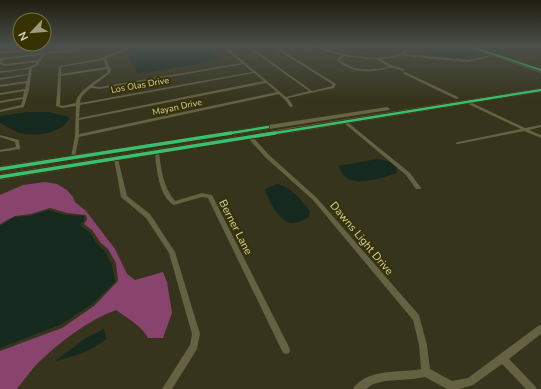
<svg xmlns="http://www.w3.org/2000/svg" width="541" height="389" viewBox="0 0 541 389" font-family="'Nunito Sans',sans-serif">
	<style>
		.green { fill: #88446c }
		.water { fill: #16291e }
		.lines { fill: none; stroke-linecap: round; stroke-linejoin: round }
		.minor { fill: #646243; fill-rule: evenodd }
		.tertiary { fill: #646243; fill-rule: evenodd }
		.primary { fill: #686546; fill-rule: evenodd }
		.cycleway-far2-casing { stroke: #363204; stroke-width: 3.5 }
		.cycleway-far1-casing { stroke: #363204; stroke-width: 4 }
		.cycleway-casing { stroke: #363204; stroke-width: 5.5 }
		.cycleway-far2 { stroke: #3abd76; stroke-width: 2 }
		.cycleway-far1 { stroke: #3abd76; stroke-width: 2.5 }
		.cycleway { stroke: #3abd76; stroke-width: 3.5 }
		.labels { text-anchor: middle; stroke-width: 4; stroke-linejoin: round; paint-order: stroke }
		.far-street-label { font-size: 9px; fill: #d7d3ad; stroke: #363204 }
		.street-label { font-size: 11px; fill: #d7d3ad; stroke: #363204 }
	</style>
	<rect width="100%" height="100%" fill="#36341c"/>
	<path class="green" d="M45 182 57 184 67 190 73 197 75 202 86 211 115 249 127 274 135 280 163 272 167 282 172 313 163 338H148C142 326 127 318 116 310 87 321 61 341 39 362 31 370 24 380 17 389H0V351L62 328 94 306 118 281 116 263 108 249 101 243 92 230 84 224 87 220 86 215 67 213 50 208 31 214 15 216 0 224V195L23 185Z"/>
	<g class="water">
		<path d="M149 46H206L218 58 217 60 213 61 150 72 137 73 129 57Z"/>
		<path d="M336 46H389C373 55 353 53 336 46Z"/>
		<path d="M432 46H457L479 54 462 58 431 55 429 54 432 50Z"/>
		<path d="M27 112H48L70 117C63 134 33 138 17 132 11 129 6 126 0 123V116Z"/>
		<path d="M377 159C386 160 390 161 396 167L397 173C380 178 345 192 339 166Z"/>
		<path d="M277 184C291 186 302 201 310 211L309 217C304 220 298 223 291 223 280 222 267 199 265 189Z"/>
		<path d="M49 210 65 215 84 216V221L80 225 89 232 97 244 104 250 112 265 115 282 92 304 62 324 0 348V226L14 217 30 216Z"/>
		<path d="M104 329 106 339C92 351 73 357 55 361L86 338Z"/>
	</g>
	<g class="lines">
		<g class="minor">
			<path d="M62 46H66L0 54V52Z"/>
			<path d="M78 46H80V48L76 51 45 54 37 66 32 68 31 73 33 74 31 75 29 90 24 107 0 112V110L21 105 23 99 0 103V101L23 97 24 91 0 95V93L25 89 26 83 0 87V85L27 81 28 75 0 80V78L28 74 29 69 0 73V71C11 70 30 70 37 62L5 66 0 64V57L1 58 74 49 78 48ZM42 55 38 60 5 64 2 63V60Z"/>
			<path d="M126 46H128L129 48 107 58 106 59 111 70 110 73 93 86 100 87 242 63 223 47V46H225L286 97 309 91 247 47V46H249L312 91 332 86V84L273 47V46H275L336 84 334 88 288 98 293 106 291 107H290L286 101 279 94 79 137 75 157 73 158H71V157L75 136 76 106 62 108 56 106 59 66 104 58 105 56 127 48ZM104 60 106 67 61 74V67ZM244 64 252 72 80 103C80 96 86 92 91 88L100 89ZM107 69V73C98 79 76 92 76 103L62 106 60 105 61 76ZM254 73 264 81 79 118 80 105ZM266 83 277 92 79 134V120Z"/>
			<path d="M316 46C320 45 330 51 336 52 353 57 388 62 403 52 406 50 408 48 410 46H412L404 54 468 60 495 54 496 55 468 62 424 58 401 55 394 58 381 59 393 66 404 69V71C400 70 396 68 392 68 387 68 383 70 379 70 363 73 349 71 337 60L342 55 325 51 317 47 306 51 305 50ZM344 56 366 59H376L389 67C370 70 356 73 340 60Z"/>
			<path d="M405 72 458 97 459 98 456 99 404 74 403 73Z"/>
			<path d="M466 101H468L525 128 541 125V127L529 130 541 135V138L524 131 458 144H456V143L458 142 521 129 466 103Z"/>
			<path d="M344 121H346L410 173 421 188 420 189H416L406 175 344 123Z"/>
			<path d="M0 135 19 140 20 148V149L0 152V150L16 147 15 142 0 137Z"/>
			<path d="M248 136H252L269 155 317 198 419 315 427 345 430 369 452 381 468 378 538 326 541 325V334L509 359 535 386 537 389H526L502 364 473 385 459 389H447L425 377 413 379 385 381 373 384 366 389H353C355 385 358 383 362 380 380 369 401 373 421 369L419 345 413 320 313 200 265 157 248 138Z"/>
			<path d="M155 151H157L159 152C161 169 163 187 175 201L202 193 212 195 289 347 290 350 289 353 286 354 283 353 208 198 202 197 174 205C159 197 156 168 155 152Z"/>
			<path d="M114 158H118V159L127 196 150 214 175 252 200 334 197 349 172 389H162L190 345 192 334 169 253 146 218 121 197 114 159Z"/>
		</g>
		<path class="tertiary" d="M464 46H468L541 71V73Z"/>
		<g class="primary">
			<path d="M541 88V92L0 180V174Z"/>
			<path d="M387 107 390 109 389 110 0 172V166Z"/>
		</g>
		<defs>
			<path id="cycleway-far2" d="M469 46 541 70"/>
			<g id="cycleway-far1">
				<path d="M225 134 268 127"/>
				<path d="M269 134 541 90"/>
			</g>
			<g id="cycleway">
				<path d="M0 169 231 133"/>
				<path d="M0 177 275 133"/>
			</g>
		</defs>
		<use href="#cycleway-far2" class="cycleway-far2-casing"/>
		<use href="#cycleway-far1" class="cycleway-far1-casing"/>
		<use href="#cycleway" class="cycleway-casing"/>
		<use href="#cycleway-far2" class="cycleway-far2"/>
		<use href="#cycleway-far1" class="cycleway-far1"/>
		<use href="#cycleway" class="cycleway"/>
	</g>
	<linearGradient id="sky" x2="0" y2="1"><stop stop-color="#1e1d0f"/><stop offset="0.46" stop-color="#4c504b"/><stop offset="1" stop-color="#4c504b" stop-opacity="0"/></linearGradient>
	<rect width="541" height="100" fill="url(#sky)"/>
	<g class="labels">
		<g class="far-street-label">
			<text transform="translate(140 85) rotate(-10)" y="3">Los Olas Drive</text>
			<text transform="translate(177 107) rotate(-12)" y="3">Mayan Drive</text>
		</g>
		<g class="street-label">
			<text transform="translate(236 227) rotate(63)" y="4">Berner Lane</text>
			<text transform="translate(362 238) rotate(50)" y="4">Dawns Light Drive</text>
		</g>
	</g>
	<g transform="translate(32 32) rotate(244)"><circle r="19" fill="#363204" stroke="#767248"/>
	<path d="M0-3L7 15L0 10L-7 15Z" fill="#9f9b7a"/>
	<text y="-6" font-size="11" font-weight="bold" text-anchor="middle" fill="#d7d3ad">N</text>
	</g>
</svg>
